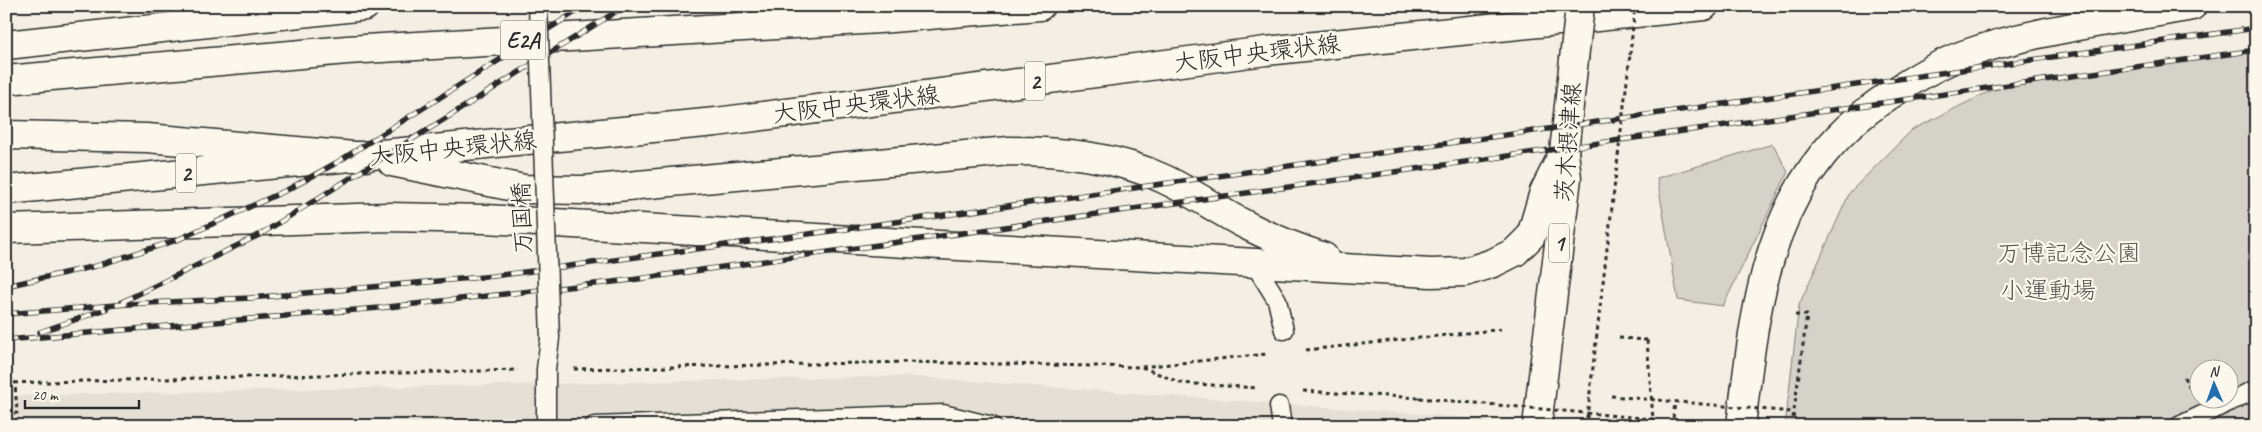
<svg xmlns="http://www.w3.org/2000/svg" width="2262" height="432" viewBox="0 0 2262 432" font-family="Caveat,'Klee One',sans-serif">
	<style>
		.built { fill: #e4e0d6 }
		.green { fill: #d5d2c9; stroke: #807e7a; fill-rule: evenodd }
		.lines { fill: none; stroke-linecap: round; stroke-linejoin: round }
		.lane-casing { stroke: #2b2b2b; stroke-width: 21 }
		.primary-casing { stroke: #2b2b2b; stroke-width: 31 }
		.highway-casing { stroke: #2b2b2b; stroke-width: 31 }
		.path { stroke: #2b2b2b; stroke-width: 3; stroke-dasharray: 4 4; stroke-linecap: butt }
		.lane { stroke: #fbf7ec; stroke-width: 18 }
		.primary { stroke: #fbf7ec; stroke-width: 28 }
		.highway { stroke: #fbf7ec; stroke-width: 28 }
		.rail-casing { stroke: #2b2b2b; stroke-width: 5.5 }
		.rail { stroke: #fbf7ec; stroke-width: 4; stroke-dasharray: 11; stroke-linecap: butt }
		.lane-bridge-casing { stroke: #2b2b2b; stroke-width: 21; stroke-linecap: butt }
		.primary-bridge-casing { stroke: #2b2b2b; stroke-width: 31; stroke-linecap: butt }
		.path-bridge { stroke: #2b2b2b; stroke-width: 3; stroke-dasharray: 4 4; stroke-linecap: butt }
		.lane-bridge { stroke: #fbf7ec; stroke-width: 18 }
		.primary-bridge { stroke: #fbf7ec; stroke-width: 28 }
		.labels { text-anchor: middle; stroke-width: 4.5; stroke-linejoin: round; paint-order: stroke }
		.shield { fill: #fbf7ec; stroke: #696865; stroke-width: 1 }
		.shield-label { font-size: 22px; font-weight: bold; fill: #2b2b2b }
		.street-label { font-size: 24px; fill: #2b2b2b; stroke: #fbf7ec }
		.park-label { font-size: 24px; fill: #565552; stroke: #fbf7ec }
	</style>
	<rect width="100%" height="100%" fill="#f3efe4"/>
	<filter id="ink" filterUnits="userSpaceOnUse"><feTurbulence type="fractalNoise" baseFrequency=".02" numOctaves="2"/><feDisplacementMap in="SourceGraphic" scale="10" xChannelSelector="R" yChannelSelector="G"/><feConvolveMatrix kernelMatrix="1 2 1 2 8 2 1 2 1" color-interpolation-filters="sRGB"/></filter>
	<g filter="url(#ink)">
		<path class="built" d="M902 376 1488 419 1487 426H6V396Z"/>
		<g class="green">
			<path d="M2256 49V426H1785L1799 305 1850 192 1912 130 1992 90ZM2200 370H2230V400H2200Z"/>
			<path d="M1773 144 1788 172 1723 306 1678 300 1657 178Z"/>
		</g>
		<g class="lines">
			<defs>
				<g id="lane">
					<path d="M1254 263 1277 300 1284 330"/>
					<path d="M1279 406 1282 426"/>
					<path d="M546 426V369L550 338"/>
					<path d="M594 426 943 414 992 426"/>
					<path d="M2179 426 2256 389"/>
				</g>
				<g id="primary">
					<path d="M392 162 524 189 584 190 1009 151C1061 151 1116 156 1164 179 1194 193 1221 213 1250 227 1274 239 1299 249 1324 257"/>
					<path d="M6 190 716 122 1266 51 1704 6"/>
					<path d="M6 229 388 217 486 219 1431 273 1465 272 1493 263 1515 252 1531 236 1544 192 1564 152"/>
					<path d="M1537 426 1567 178 1564 152 1574 59"/>
					<path d="M1741 426C1757 288 1770 168 1899 89 1919 76 1941 63 1963 55 2032 30 2118 20 2192 6"/>
				</g>
				<g id="highway">
					<path d="M6 45 365 6"/>
					<path d="M6 80 347 50 879 19 1040 6"/>
					<path d="M6 135 147 138 366 157"/>
				</g>
			</defs>
			<use href="#lane" class="lane-casing"/>
			<use href="#primary" class="primary-casing"/>
			<use href="#highway" class="highway-casing"/>
			<g class="path">
				<path d="M1619 338 1647 340"/>
				<path d="M1306 350 1504 329"/>
				<path d="M1142 367 1181 383 1257 388"/>
				<path d="M574 369 908 362 1141 367 1267 354"/>
				<path d="M2184 377 2190 389"/>
				<path d="M6 383 518 370"/>
				<path d="M1303 391 1419 398"/>
				<path d="M6 414 17 413 15 383"/>
				<path d="M1586 426 1630 55"/>
				<path d="M1672 426 1675 403"/>
				<path d="M1792 426 1807 315H1792"/>
			</g>
			<use href="#lane" class="lane"/>
			<use href="#primary" class="primary"/>
			<use href="#highway" class="highway"/>
			<defs>
				<g id="rail">
					<path d="M6 286 96 266 177 240 289 189 336 163 585 6"/>
					<path d="M122 302 261 234 625 6"/>
					<path d="M6 314 128 304 250 298 494 276 846 229 2256 28"/>
					<path d="M40 332 106 309"/>
					<path d="M6 340 379 308 631 280 2256 50"/>
				</g>
			</defs>
			<use href="#rail" class="rail-casing"/>
			<use href="#rail" class="rail"/>
			<defs>
				<path id="lane-bridge" d="M538 6 550 338"/>
				<path id="primary-bridge" d="M1574 59 1580 6"/>
			</defs>
			<use href="#lane-bridge" class="lane-bridge-casing"/>
			<use href="#primary-bridge" class="primary-bridge-casing"/>
			<g class="path-bridge">
				<path d="M1630 55 1635 6"/>
				<path d="M1647 340 1653 419"/>
				<path d="M1611 396 1793 412"/>
				<path d="M1419 398 1653 419V426"/>
			</g>
			<use href="#lane-bridge" class="lane-bridge"/>
			<use href="#primary-bridge" class="primary-bridge"/>
		</g>
	</g>
	<g class="labels">
		<g class="shield">
			<rect x="500.5" y="20.5" width="45" height="39" rx="4"/>
			<rect x="1025" y="61.5" width="20" height="39" rx="4"/>
			<rect x="176" y="153.5" width="20" height="39" rx="4"/>
			<rect x="1549" y="223.5" width="20" height="39" rx="4"/>
		</g>
		<g class="shield-label">
			<text x="523" y="48">E2A</text>
			<text x="1035" y="89">2</text>
			<text x="186" y="181">2</text>
			<text x="1559" y="251">1</text>
		</g>
		<g class="street-label">
			<text transform="translate(1257 53) rotate(-7)" y="8">大阪中央環状線</text>
			<text transform="translate(856 104) rotate(-7)" y="8">大阪中央環状線</text>
			<text transform="translate(1568 142) rotate(-86)" y="8">茨木摂津線</text>
			<text transform="translate(453 148) rotate(-6)" y="8">大阪中央環状線</text>
			<text transform="translate(522 218) rotate(-92)" y="8">万国橋</text>
		</g>
		<g class="park-label">
			<text x="2069" y="261">万博記念公園</text>
			<text x="2048" y="298">小運動場</text>
		</g>
	</g>
	<rect width="2262" height="432" fill="none" stroke="#fbf7ec" stroke-width="25"/>
	<rect x="12" y="12" width="2237" height="407" fill="none" stroke="#2b2b2b" stroke-width="2" filter="url(#ink)"/>
	<g transform="translate(2214 384) rotate(358)"><circle r="24" fill="#fbf7ec" stroke="#a8a59f"/>
	<path d="M0-4L9 19L0 12L-9 19Z" fill="#1f6fb2"/>
	<text y="-8" font-size="14" font-weight="bold" text-anchor="middle" fill="#2b2b2b">N</text>
	</g>
	<path d="M25 400v8h114v-8" fill="none" stroke="#2b2b2b" stroke-width="2.5"/>
	<text x="32" y="400" font-size="15" fill="#2b2b2b" stroke="#fbf7ec" stroke-width="4" paint-order="stroke">20 m</text>
</svg>
